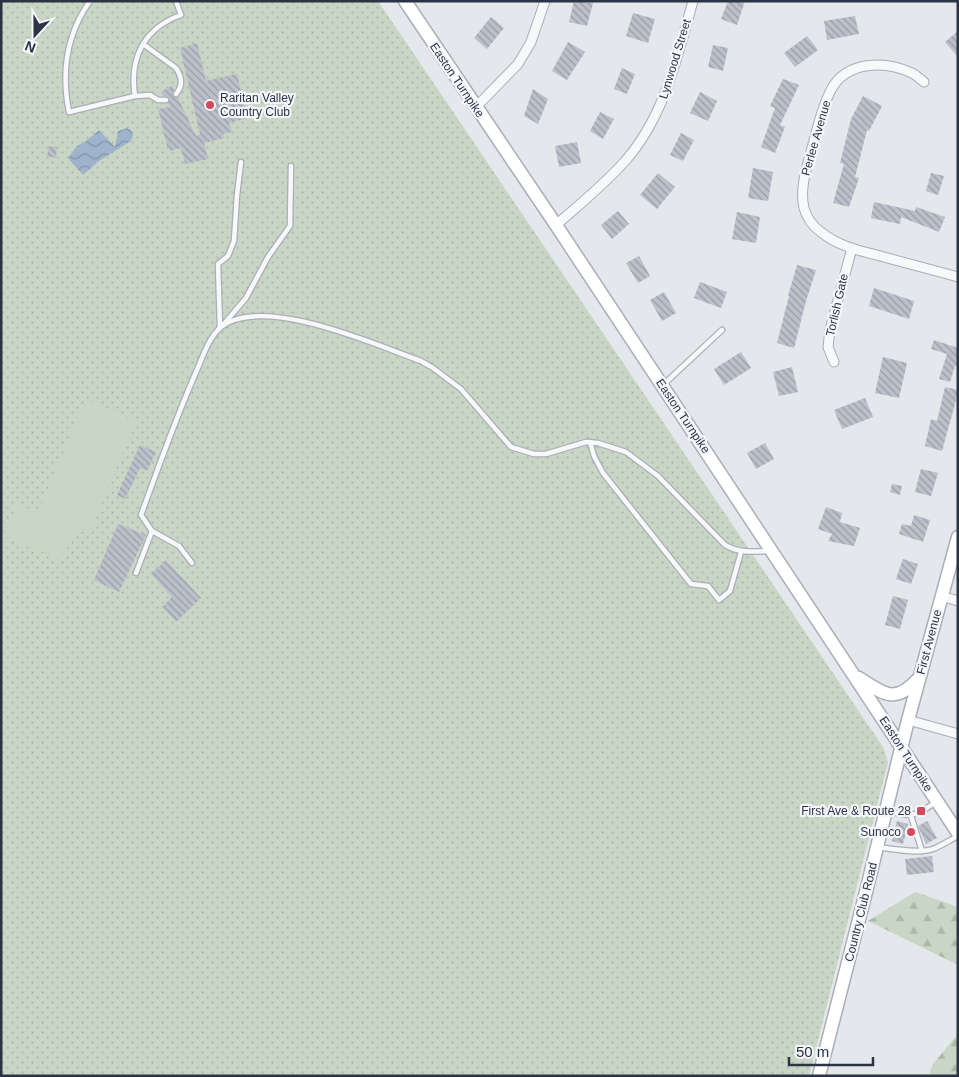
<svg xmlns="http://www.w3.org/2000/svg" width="959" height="1077" viewBox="0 0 959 1077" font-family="Arial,sans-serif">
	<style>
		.grass { fill: url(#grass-dots) }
		.forest { fill: url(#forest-firs) }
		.park { fill: #c9d6c5 }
		.water { fill: url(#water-waves) }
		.building { fill: url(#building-back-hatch) }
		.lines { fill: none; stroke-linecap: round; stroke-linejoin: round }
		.lane-casing { stroke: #a9aeb7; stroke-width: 7 }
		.street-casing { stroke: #a9aeb7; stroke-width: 11 }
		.secondary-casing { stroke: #a9aeb7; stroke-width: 15 }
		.lane { stroke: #f7f8fa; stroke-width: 4.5 }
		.street { stroke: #f7f8fa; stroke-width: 9 }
		.secondary { stroke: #fff; stroke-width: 12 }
		.poi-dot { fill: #d1495b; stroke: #f4f6f9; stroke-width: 2 }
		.labels { text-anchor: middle; stroke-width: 4.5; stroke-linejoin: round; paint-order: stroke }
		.street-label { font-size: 12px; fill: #2b3445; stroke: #f4f6f9 }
		.poi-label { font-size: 12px; fill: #2b3445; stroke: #f4f6f9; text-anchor: end }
	</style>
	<defs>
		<pattern id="grass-dots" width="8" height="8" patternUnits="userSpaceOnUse" patternTransform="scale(1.25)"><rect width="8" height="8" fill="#c9d6c5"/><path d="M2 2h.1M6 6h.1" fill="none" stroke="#adb8ab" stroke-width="1.8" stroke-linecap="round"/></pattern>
		<pattern id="forest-firs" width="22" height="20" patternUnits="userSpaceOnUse" patternTransform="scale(1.25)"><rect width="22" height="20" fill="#c9d6c5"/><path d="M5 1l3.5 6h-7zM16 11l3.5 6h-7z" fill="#adb8ab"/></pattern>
		<pattern id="water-waves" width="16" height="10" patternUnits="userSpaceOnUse" patternTransform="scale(1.25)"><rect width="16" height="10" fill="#9fb4cc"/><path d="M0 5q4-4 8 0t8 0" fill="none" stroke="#8293a7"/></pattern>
		<pattern id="building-back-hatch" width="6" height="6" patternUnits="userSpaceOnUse" patternTransform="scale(1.25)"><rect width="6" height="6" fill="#bbc0ca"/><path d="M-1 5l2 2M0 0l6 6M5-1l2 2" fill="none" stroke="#989da6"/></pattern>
	</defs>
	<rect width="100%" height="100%" fill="#e4e7ec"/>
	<path class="grass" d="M1 1H378L883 747 888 762 809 1076H1Z"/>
	<g class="forest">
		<path d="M915 892 958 907V965L868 921Z"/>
		<path d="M958 1034V1076H929L933 1064Z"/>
	</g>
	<path class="park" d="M85 399 136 421 89 534 75 529 62 560 3 536 17 504 38 513Z"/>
	<path class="water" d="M127 128 131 130 133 135 131 141 99 161 83 175 68 158 77 146 85 142 99 130 115 147 118 131Z"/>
	<g class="building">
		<path d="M574 1 593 3 587 26 569 22Z"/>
		<path d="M728 1H745L737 25 721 19Z"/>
		<path d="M633 13 655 19 648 43 626 36Z"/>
		<path d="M855 16 859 34 827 40 824 21Z"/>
		<path d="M491 17 504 28 487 49 474 38Z"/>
		<path d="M958 31V57L945 42Z"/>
		<path d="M807 36 818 50 795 67 784 53Z"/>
		<path d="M568 42 585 52 567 80 552 71Z"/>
		<path d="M197 43 206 81 237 74 248 118 229 123 232 132 223 134 224 138 204 143 208 159 185 164 181 148 170 151 168 146H167L158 109 170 107 168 103 170 98 164 96 162 91 172 86 174 90 173 96 178 98 196 136 200 134 180 48Z"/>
		<path d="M713 45 728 48 723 71 708 67Z"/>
		<path d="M622 68 635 74 627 94 614 89Z"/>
		<path d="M783 79 799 85 780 125 785 127 775 153 761 147 775 108 770 106Z"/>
		<path d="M533 89 548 99 538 124 524 116Z"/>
		<path d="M700 92 717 101 708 121 690 113Z"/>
		<path d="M863 96 882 106 869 131 867 130 855 177 859 178 849 207 833 203 844 164 840 163 851 119Z"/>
		<path d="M600 112 614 119 603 139 590 131Z"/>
		<path d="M681 133 694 140 683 161 670 155Z"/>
		<path d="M577 142 581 163 559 167 555 146Z"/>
		<path d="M49 146 57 147 56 158 47 156Z"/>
		<path d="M753 168 773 172 768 201 748 198Z"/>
		<path d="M658 173 675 187 657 209 640 195Z"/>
		<path d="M931 173 944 176 938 195 926 191Z"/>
		<path d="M874 202 915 211 916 207 945 217 939 232 901 217 900 224 871 218Z"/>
		<path d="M618 211 629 224 612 239 601 225Z"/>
		<path d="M737 212 760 217 756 243 732 239Z"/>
		<path d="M639 256 650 276 638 283 626 263Z"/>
		<path d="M797 265 816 270 806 301 794 348 777 343 789 296H788Z"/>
		<path d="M700 282 727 292 721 308 694 298Z"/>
		<path d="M874 288 914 301 909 319 869 306Z"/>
		<path d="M664 292 676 313 662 321 650 300Z"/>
		<path d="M934 340 958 348V367L955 366 950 382 939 379 947 354 931 349Z"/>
		<path d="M741 352 751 368 724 385 714 369Z"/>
		<path d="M883 357 907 363 899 398 875 393Z"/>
		<path d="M792 367 798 392 779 396 773 372Z"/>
		<path d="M945 387 958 390V393L942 451 925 446 931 419 937 421Z"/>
		<path d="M865 398 873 417 842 429 834 410Z"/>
		<path d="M765 443 774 459 756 469 747 453Z"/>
		<path d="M140 445 156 452 147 471 140 468 125 499 117 495Z"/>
		<path d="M921 469 938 473 931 496 915 492Z"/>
		<path d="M892 484 902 486 900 495 890 492Z"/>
		<path d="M826 507 842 513 840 522 860 528 854 546 828 541 832 534 818 529Z"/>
		<path d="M914 515 930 520 923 542 899 534 902 524 911 526Z"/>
		<path d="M118 524 146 535 119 592 94 580Z"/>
		<path d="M903 559 918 564 911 584 896 579Z"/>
		<path d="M166 560 201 598 176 622 162 607 172 597 151 574Z"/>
		<path d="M893 596 908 600 900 629 885 625Z"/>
		<path d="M897 821 908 824 903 844 892 841Z"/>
		<path d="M927 821 937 838 926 844 918 826Z"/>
		<path d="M932 856 934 872 907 875 905 859Z"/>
	</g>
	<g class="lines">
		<defs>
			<g id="lane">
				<path d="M90 1C66 35 61 72 69 112L135 96C129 58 144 28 181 15L176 1"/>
				<path d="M143 44 176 68C182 77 183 86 176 94"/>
				<path d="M135 96 150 95 158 100H166"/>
				<path d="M223 325 246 298 268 257 290 226 291 166"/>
				<path d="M220 328 218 264 228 256 234 241 237 195 241 162"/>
				<path d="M663 385 722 330"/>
				<path d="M590 442 594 456 603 473 691 584 708 586 719 600 730 591 741 552"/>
				<path d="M152 531 179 546 192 563"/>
				<path d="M136 573 152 531 141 515C159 466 176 417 197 370 203 356 209 337 221 327 263 294 376 345 421 361L433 368 461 389 511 447 534 454H546L586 442 598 443 626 452 658 476 725 545C739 553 752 552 768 551"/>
				<path d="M888 811C914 817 914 817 936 802"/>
				<path d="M911 816 922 851"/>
				<path d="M878 847C892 849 919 854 933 849 941 846 950 840 958 836"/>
			</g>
			<g id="street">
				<path d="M924 82C920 79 916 75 912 73 885 60 846 61 831 90 822 107 818 126 813 144 808 164 799 187 804 208 807 218 812 226 821 232 839 247 862 251 884 257 909 264 933 270 958 277"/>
				<path d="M476 107 518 64 531 42 545 1"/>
				<path d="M556 225C580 204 605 184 626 160 665 115 677 57 693 1"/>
				<path d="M834 362 828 347 830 330 852 248"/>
				<path d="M941 596 958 601"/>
				<path d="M908 720 958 734"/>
			</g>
			<g id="secondary">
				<path d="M405 1 556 225 958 833"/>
				<path d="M859 678C883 693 894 705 917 680"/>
				<path d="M819 1076 867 888 908 720 958 537"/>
			</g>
		</defs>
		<use href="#lane" class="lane-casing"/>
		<use href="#street" class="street-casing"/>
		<use href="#secondary" class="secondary-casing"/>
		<use href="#lane" class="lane"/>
		<use href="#street" class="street"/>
		<use href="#secondary" class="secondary"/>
	</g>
	<g class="poi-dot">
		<circle cx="210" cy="105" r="5"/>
		<rect x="916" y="806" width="10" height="10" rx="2.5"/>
		<circle cx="911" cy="832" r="5"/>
	</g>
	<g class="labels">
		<g class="street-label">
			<text transform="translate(675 59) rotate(-73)" y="4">Lynwood Street</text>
			<text transform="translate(457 80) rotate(56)" y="4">Easton Turnpike</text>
			<text transform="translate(816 138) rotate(-74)" y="4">Perlee Avenue</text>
			<text transform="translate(837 305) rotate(-77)" y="4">Torlish Gate</text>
			<text transform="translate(683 416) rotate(56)" y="4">Easton Turnpike</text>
			<text transform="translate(929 642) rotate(-75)" y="4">First Avenue</text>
			<text transform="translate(906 754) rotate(57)" y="4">Easton Turnpike</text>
			<text transform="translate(861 912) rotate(-76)" y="4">Country Club Road</text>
		</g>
		<g class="poi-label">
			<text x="220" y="102" text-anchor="start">Raritan Valley<tspan x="220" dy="14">Country Club</tspan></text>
			<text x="911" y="815">First Ave &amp; Route 28</text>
			<text x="901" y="836">Sunoco</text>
		</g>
	</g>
	<rect width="959" height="1077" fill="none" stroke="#2b3445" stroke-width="5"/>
	<g transform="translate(35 35) rotate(201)" stroke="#f4f6f9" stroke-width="4" paint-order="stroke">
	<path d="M0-4L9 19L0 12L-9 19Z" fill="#2b3445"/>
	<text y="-8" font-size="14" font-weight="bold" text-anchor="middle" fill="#2b3445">N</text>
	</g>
	<path d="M789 1057v8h84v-8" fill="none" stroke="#2b3445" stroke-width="2.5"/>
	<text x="796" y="1057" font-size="15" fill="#2b3445" stroke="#f4f6f9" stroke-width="4" paint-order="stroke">50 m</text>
</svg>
